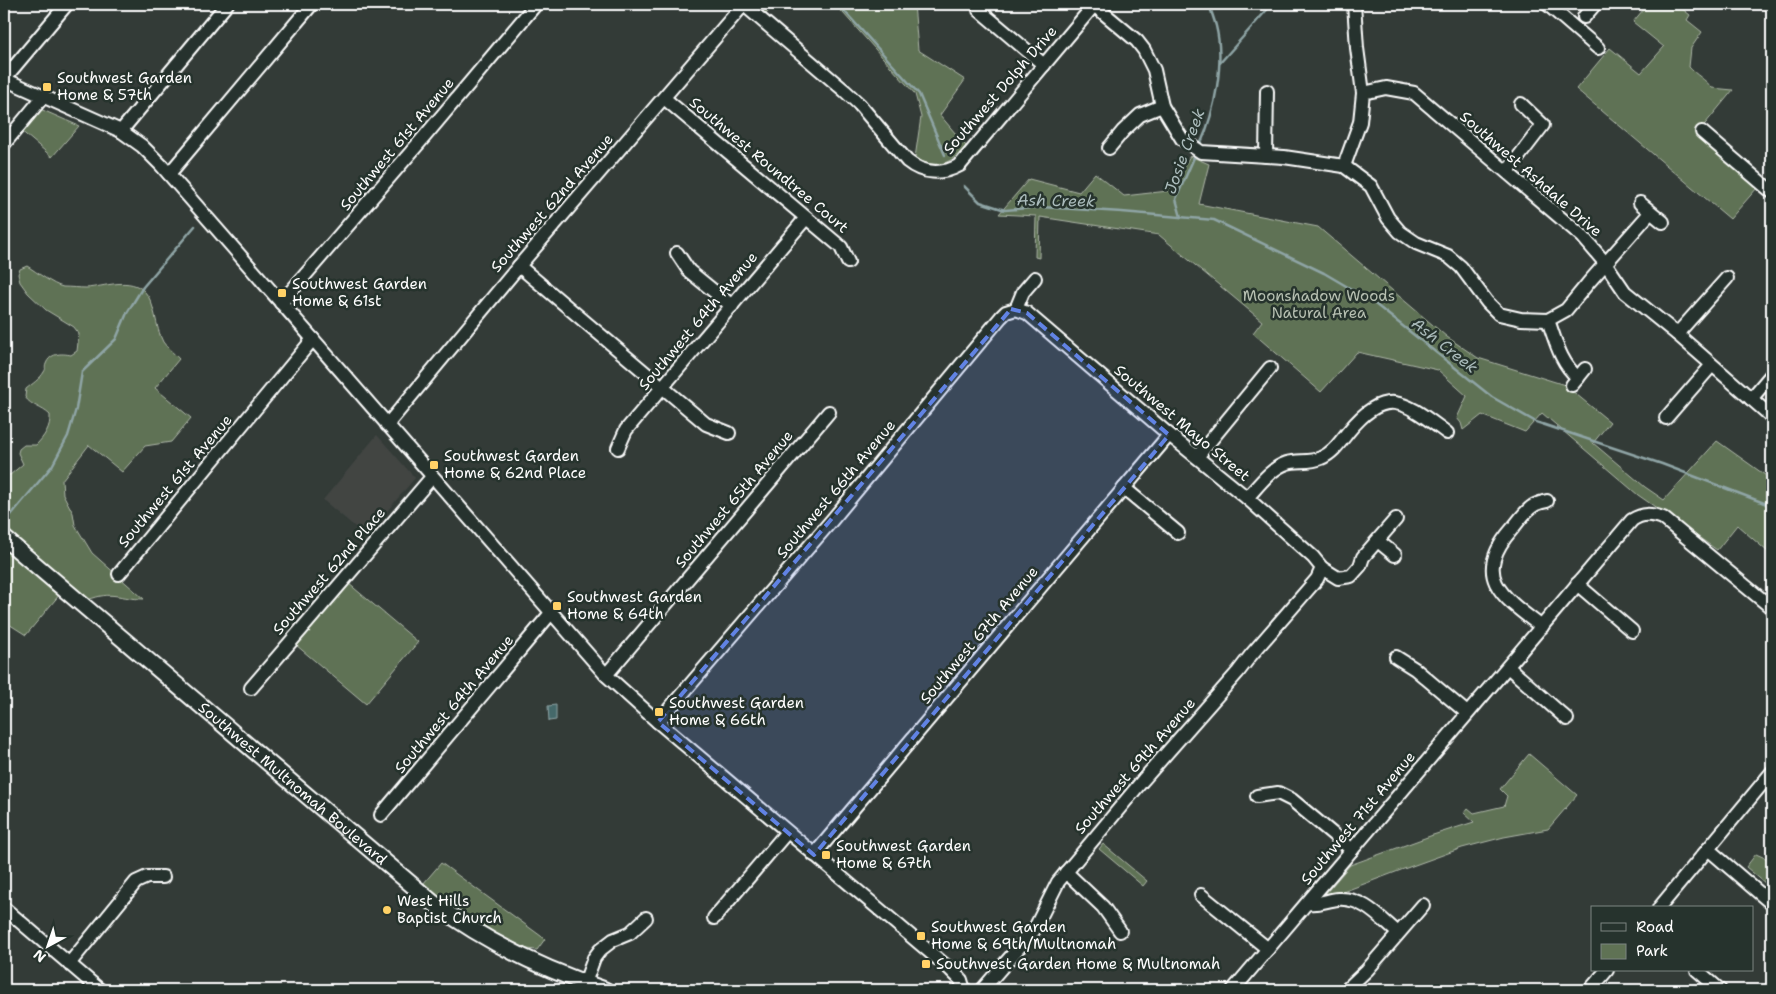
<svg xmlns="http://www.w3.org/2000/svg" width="1776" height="994" viewBox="0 0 1776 994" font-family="'Shantell Sans',sans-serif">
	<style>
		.built { fill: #424543 }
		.green { fill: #5f7254; stroke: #afb8aa }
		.water { fill: #45696b; stroke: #8fa5a6 }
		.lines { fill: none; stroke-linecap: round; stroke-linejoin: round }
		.stream { stroke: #8fa5a6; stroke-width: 2.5 }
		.minor-casing { stroke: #fff; stroke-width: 16 }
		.major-casing { stroke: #fff; stroke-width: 19 }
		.minor { stroke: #26332d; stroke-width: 12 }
		.major { stroke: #26332d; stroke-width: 15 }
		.marked { fill: #6183e4; fill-opacity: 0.2; stroke: #6183e4; stroke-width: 4; stroke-dasharray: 10 6; stroke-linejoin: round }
		.poi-dot { fill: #ffd166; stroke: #26332d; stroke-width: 2 }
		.labels { text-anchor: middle; stroke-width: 5; stroke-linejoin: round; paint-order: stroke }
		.poi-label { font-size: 15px; fill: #fff; stroke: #26332d; text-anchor: start }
		.street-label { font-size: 15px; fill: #fff; stroke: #26332d }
		.park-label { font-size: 15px; fill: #b7c0b2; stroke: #26332d }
		.water-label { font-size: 16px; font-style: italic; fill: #abbcbc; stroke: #26332d }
	</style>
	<rect width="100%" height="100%" fill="#333b37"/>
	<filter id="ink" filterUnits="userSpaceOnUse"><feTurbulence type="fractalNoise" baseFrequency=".02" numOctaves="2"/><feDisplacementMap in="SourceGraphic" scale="10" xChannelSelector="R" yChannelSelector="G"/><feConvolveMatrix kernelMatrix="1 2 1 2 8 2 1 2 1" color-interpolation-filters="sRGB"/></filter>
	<g filter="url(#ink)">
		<path class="built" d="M377 435 415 478 366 536 323 500Z"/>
		<g class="green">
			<path d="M755 4H774L766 14Z"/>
			<path d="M835 4H914L918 50 965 80 940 115 966 146C951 164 937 170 915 158L921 117 915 94Z"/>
			<path d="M1648 4H1676L1690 15 1687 20 1702 32 1691 48 1689 67C1696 75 1705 79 1712 88L1733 90 1696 135 1757 188 1730 219 1576 89 1610 48 1641 73 1664 47 1633 22Z"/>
			<path d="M38 108 79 126 52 157 19 129Z"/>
			<path d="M1190 156 1209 164 1199 204 1318 227 1447 337 1478 358 1565 385 1610 422 1593 443 1645 487 1664 500 1717 441 1772 480V547L1768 552 1737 525 1717 550 1638 495 1542 413 1525 432 1482 415 1463 430 1461 423 1457 418 1467 396 1438 370 1357 352 1321 392 1253 333 1262 321 1159 235 1040 217 1039 258 1035 257 1036 216 999 214 1029 179 1079 192 1095 173 1124 196 1168 191Z"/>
			<path d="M27 266C37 272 53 285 63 287 70 287 79 288 86 288 104 287 131 276 145 292 156 304 155 327 163 342 167 348 174 353 179 359L155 388 191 418 171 442 145 446 122 472 89 445 62 480 63 494 73 513 75 525 92 553 144 599C120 599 112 590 88 600L4 528V474L10 475 23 464 18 453 19 449 24 445H36C44 437 51 427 50 415 42 407 31 406 25 397L26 389C32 384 40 379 44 372 47 367 44 369 46 364 50 353 61 353 71 355L77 351 79 334 74 327 46 310 28 293 20 282 18 274 20 269Z"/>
			<path d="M4 547 60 594 26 635 4 621Z"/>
			<path d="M348 583 418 642 366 704 296 645Z"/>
			<path d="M1529 754 1577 795 1548 829 1504 837 1462 848 1401 870 1319 901 1350 865 1433 835 1474 822 1464 813 1468 808 1474 813 1504 806 1507 796 1500 789Z"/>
			<path d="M1103 844 1147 881 1143 886 1099 849Z"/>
			<path d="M1756 854 1772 861V889L1746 867Z"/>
			<path d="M441 863 545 939 537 950C527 949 515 948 507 944 478 929 448 904 423 884Z"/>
		</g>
		<path class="water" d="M556 705V720L549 721 548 706Z"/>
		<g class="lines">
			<g class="stream">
				<path d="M838 4 919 94 945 155"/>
				<path d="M1220 63 1272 4"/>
				<path d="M1200 145C1215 112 1225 62 1216 26 1214 19 1211 11 1209 4"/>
				<path d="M964 186 980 202 1005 210 1041 207 1122 212 1214 220 1324 273 1370 300 1492 397 1536 422 1662 464 1772 506"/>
				<path d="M1181 217 1176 199 1196 153"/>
				<path d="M11 515 52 466 68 436 76 409 82 372 116 339 127 313 143 287 195 226"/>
			</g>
			<defs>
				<g id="minor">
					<path d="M743 4 845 91 859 104 907 161C923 174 942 175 960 165L1095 4"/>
					<path d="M1547 4 1598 48"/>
					<path d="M1094 5 1137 41 1144 50 1154 70 1162 106 1182 139 1201 152 1284 157 1344 166 1371 186 1388 218 1400 232 1416 243 1448 256 1461 267 1487 302 1499 314 1521 319 1548 320 1566 310 1589 282 1650 213"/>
					<path d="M979 10 1044 65"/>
					<path d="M1584 17 1595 4"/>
					<path d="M4 79 121 131 142 146 161 165 606 675 658 722 951 970 961 980 964 990"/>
					<path d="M4 79 67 4"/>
					<path d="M1363 93 1386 88 1414 93 1583 237 1606 264 1625 292 1677 334 1772 417"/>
					<path d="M664 98 841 247 848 262"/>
					<path d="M121 131 227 4"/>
					<path d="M1702 132 1772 192"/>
					<path d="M4 144 43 97"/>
					<path d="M1109 148 1123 131 1140 115 1162 106"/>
					<path d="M1266 156 1267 91"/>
					<path d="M1344 166 1360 122 1363 93 1357 48 1354 4"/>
					<path d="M1507 172 1543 125 1521 104"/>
					<path d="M169 174 312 4"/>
					<path d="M1640 203 1663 222"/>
					<path d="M677 253 689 271 732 306"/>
					<path d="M519 266 706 424 729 433"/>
					<path d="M281 303 425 136 536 4"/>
					<path d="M1016 309 1027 313 1167 433 1247 498 1313 557 1322 568 1338 578 1351 576 1360 566 1363 557 1396 519"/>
					<path d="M1016 309 1023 292 1035 278"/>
					<path d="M1548 320C1556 342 1560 362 1578 378"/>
					<path d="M1677 334 1727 278"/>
					<path d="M1572 385 1585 369"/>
					<path d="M1751 399 1772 374"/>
					<path d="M1666 418 1712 365"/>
					<path d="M387 425 519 266 744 4"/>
					<path d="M618 448 626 430 806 218"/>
					<path d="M1197 457 1270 368"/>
					<path d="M1124 488 1178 533"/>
					<path d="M1247 498C1258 486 1271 468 1287 463 1298 460 1310 463 1321 458 1333 453 1340 442 1348 432 1387 384 1406 403 1447 433"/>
					<path d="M1378 541 1395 555"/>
					<path d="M119 574 313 339"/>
					<path d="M1577 584 1632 631"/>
					<path d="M1542 627C1502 597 1471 576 1512 529 1518 522 1525 511 1533 506 1537 503 1543 502 1547 501"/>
					<path d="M1396 657 1415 669 1467 713"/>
					<path d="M1508 667 1567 719"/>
					<path d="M606 675 829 412"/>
					<path d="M251 688 432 477"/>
					<path d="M658 722 832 520 1001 317 1006 312 1016 309"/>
					<path d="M1257 796 1278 793 1292 800 1352 850"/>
					<path d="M381 815 551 613"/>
					<path d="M1708 849 1772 904"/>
					<path d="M814 855 1169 435"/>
					<path d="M1066 872 1103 907 1120 931"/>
					<path d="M1201 895 1268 949"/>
					<path d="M1308 903C1319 905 1327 900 1338 899 1363 897 1381 919 1398 933"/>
					<path d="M4 908 100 990"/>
					<path d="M1659 908 1772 772"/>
					<path d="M714 918 787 832"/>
					<path d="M69 964 136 882 147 877H163"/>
					<path d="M1697 970 1720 990"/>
					<path d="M585 983 594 958 600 950 613 940 630 933 646 918"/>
					<path d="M982 990 1034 930 1058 882 1143 780 1238 672 1251 655 1317 579 1322 568"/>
					<path d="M1233 990 1632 520C1643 513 1651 514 1663 518L1772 608"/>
					<path d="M1346 990 1367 970 1423 905"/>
					<path d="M1590 990 1607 970"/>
				</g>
				<g id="major">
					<path id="s1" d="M4 538 432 902C485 942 542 969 605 990"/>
				</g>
			</defs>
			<use href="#minor" class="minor-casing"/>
			<use href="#major" class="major-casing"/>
			<use href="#minor" class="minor"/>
			<use href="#major" class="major"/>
		</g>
	</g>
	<path class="marked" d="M1011 309 1027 313 1169 435 814 855 658 722Z"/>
	<g class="poi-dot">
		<rect x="42" y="82" width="10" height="10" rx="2.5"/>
		<rect x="277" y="288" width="10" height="10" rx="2.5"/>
		<rect x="429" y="460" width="10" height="10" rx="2.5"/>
		<rect x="552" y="601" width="10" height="10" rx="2.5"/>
		<rect x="654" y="707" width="10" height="10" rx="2.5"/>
		<rect x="821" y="850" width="10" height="10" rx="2.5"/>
		<circle cx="387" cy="910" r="5"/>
		<rect x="916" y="931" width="10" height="10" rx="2.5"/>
		<rect x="921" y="959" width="10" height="10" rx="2.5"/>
	</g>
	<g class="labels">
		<g class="poi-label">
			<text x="57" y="83">Southwest Garden<tspan x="57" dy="17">Home &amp; 57th</tspan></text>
			<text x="292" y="289">Southwest Garden<tspan x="292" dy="17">Home &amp; 61st</tspan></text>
			<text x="444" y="461">Southwest Garden<tspan x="444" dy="17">Home &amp; 62nd Place</tspan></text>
			<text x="567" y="602">Southwest Garden<tspan x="567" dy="17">Home &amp; 64th</tspan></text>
			<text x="669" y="708">Southwest Garden<tspan x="669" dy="17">Home &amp; 66th</tspan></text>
			<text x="836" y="851">Southwest Garden<tspan x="836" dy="17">Home &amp; 67th</tspan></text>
			<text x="397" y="906">West Hills<tspan x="397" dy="17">Baptist Church</tspan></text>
			<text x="931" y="932">Southwest Garden<tspan x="931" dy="17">Home &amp; 69th/Multnomah</tspan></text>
			<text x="936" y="969">Southwest Garden Home &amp; Multnomah</text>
		</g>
		<g class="street-label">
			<text transform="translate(1000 90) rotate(-49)" y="5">Southwest Dolph Drive</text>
			<text transform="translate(397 144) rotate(-50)" y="5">Southwest 61st Avenue</text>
			<text transform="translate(769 165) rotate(40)" y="5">Southwest Roundtree Court</text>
			<text transform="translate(1531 174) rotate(41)" y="5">Southwest Ashdale Drive</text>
			<text transform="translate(552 203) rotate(-49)" y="5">Southwest 62nd Avenue</text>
			<text transform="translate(698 321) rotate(-50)" y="5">Southwest 64th Avenue</text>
			<text transform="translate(1182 423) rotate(40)" y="5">Southwest Mayo Street</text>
			<text transform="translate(175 481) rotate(-50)" y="5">Southwest 61st Avenue</text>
			<text transform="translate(836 489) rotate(-50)" y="5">Southwest 66th Avenue</text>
			<text transform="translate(734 499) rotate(-50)" y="5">Southwest 65th Avenue</text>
			<text transform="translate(329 571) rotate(-49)" y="5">Southwest 62nd Place</text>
			<text transform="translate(979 635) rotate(-50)" y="5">Southwest 67th Avenue</text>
			<text transform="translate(454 704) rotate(-50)" y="5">Southwest 64th Avenue</text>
			<text transform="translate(1135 766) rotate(-49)" y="5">Southwest 69th Avenue</text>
			<text dy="5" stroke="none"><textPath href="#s1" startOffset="379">Southwest Multnomah Boulevard</textPath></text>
			<text transform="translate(1358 818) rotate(-50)" y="5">Southwest 71st Avenue</text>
		</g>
		<g class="park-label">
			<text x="1319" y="301">Moonshadow Woods<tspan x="1319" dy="17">Natural Area</tspan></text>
		</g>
		<g class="water-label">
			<text transform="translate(1184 151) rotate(-70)" y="6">Josie Creek</text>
			<text transform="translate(1056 200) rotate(1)" y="6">Ash Creek</text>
			<text transform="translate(1445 345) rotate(38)" y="6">Ash Creek</text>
		</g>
	</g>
	<rect width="1776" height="994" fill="none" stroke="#26332d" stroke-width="20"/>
	<rect x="10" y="10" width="1756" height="974" fill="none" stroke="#fff" stroke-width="2" filter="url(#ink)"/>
	<rect x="1591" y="906" width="162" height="65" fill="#26332d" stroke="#7d8581"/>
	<rect x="1601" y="923" width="25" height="8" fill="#26332d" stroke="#7d8581"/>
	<text x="1636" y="932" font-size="15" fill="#ffffff">Road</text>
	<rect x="1601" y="944" width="25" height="15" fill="#5f7254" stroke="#7d8581"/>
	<text x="1636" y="956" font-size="15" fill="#ffffff">Park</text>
	<g transform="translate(48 946) rotate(220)" stroke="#26332d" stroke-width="4" paint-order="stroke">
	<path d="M0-4L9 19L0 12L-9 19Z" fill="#ffffff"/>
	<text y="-8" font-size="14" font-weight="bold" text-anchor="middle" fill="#ffffff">N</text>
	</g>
</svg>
